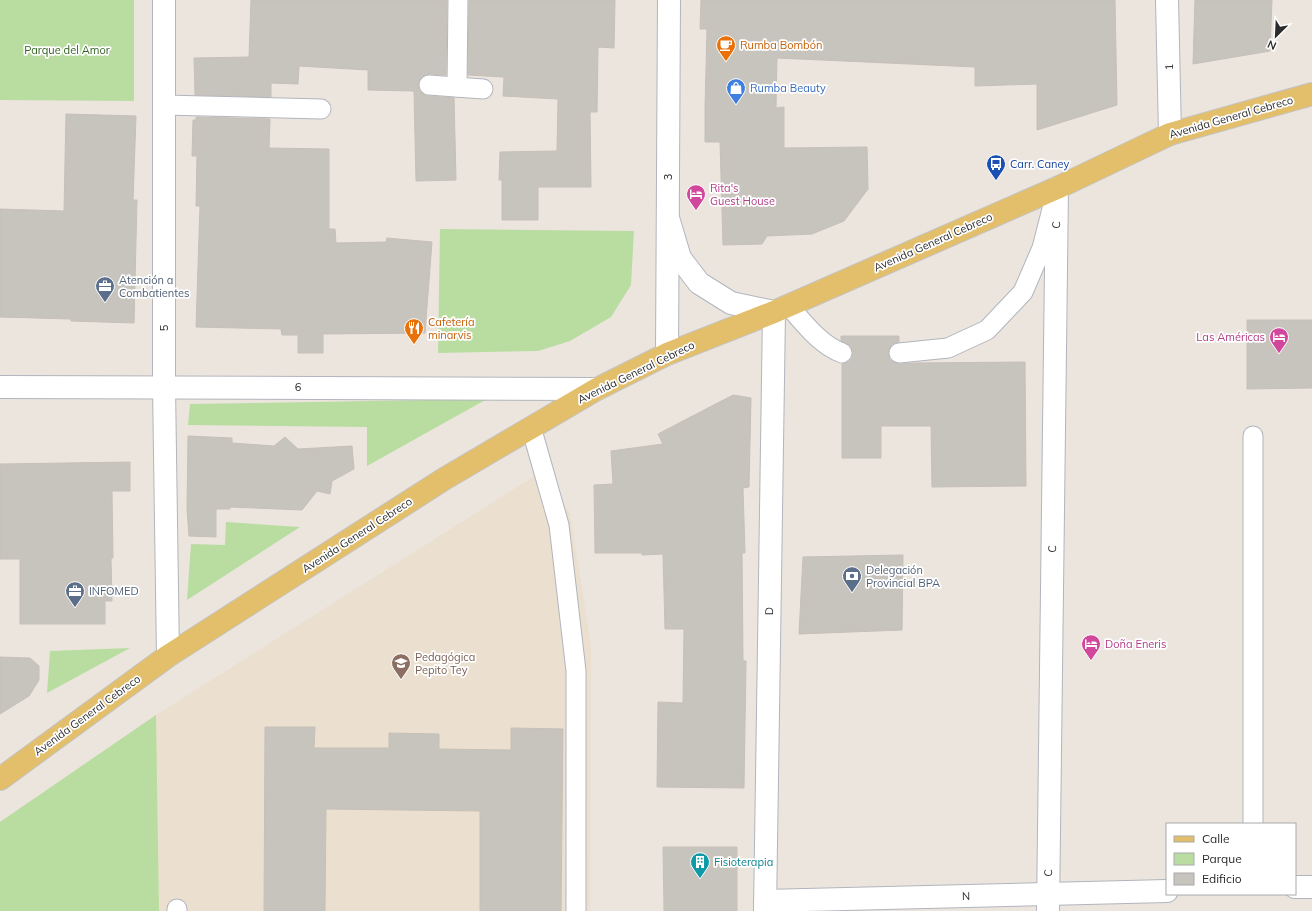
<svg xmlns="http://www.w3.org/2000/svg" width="1312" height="911" viewBox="0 0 1312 911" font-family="Mulish,sans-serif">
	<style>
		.education { fill: #ebe0cf }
		.green { fill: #b9dda0 }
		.building { fill: #c7c3bd; stroke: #c6c0b8 }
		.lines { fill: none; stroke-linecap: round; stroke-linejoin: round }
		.lane-casing { stroke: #b2b5bd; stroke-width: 21 }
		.street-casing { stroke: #b2b5bd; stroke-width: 24 }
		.primary-casing { stroke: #c4c4c4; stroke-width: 24 }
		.lane { stroke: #fff; stroke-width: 19 }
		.street { stroke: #fff; stroke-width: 22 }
		.primary { stroke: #e3bf6b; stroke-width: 22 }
		.labels { text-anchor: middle; stroke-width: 3.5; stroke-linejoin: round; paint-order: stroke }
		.food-label { font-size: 11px; fill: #c56008; stroke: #fff; text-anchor: start }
		.park-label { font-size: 11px; fill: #336121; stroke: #fff }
		.street-label { font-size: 11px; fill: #2b2b2b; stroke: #fff }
		.shop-label { font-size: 11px; fill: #366cbe; stroke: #fff; text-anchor: start }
		.transit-label { font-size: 11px; fill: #164399; stroke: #fff; text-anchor: start }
		.hotel-label { font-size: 11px; fill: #b23c85; stroke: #fff; text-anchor: start }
		.service-label { font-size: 11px; fill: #4e5e75; stroke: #fff; text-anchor: start }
		.education-label { font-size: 11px; fill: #785e54; stroke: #fff; text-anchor: start }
		.culture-label { font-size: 11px; fill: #0d838f; stroke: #fff; text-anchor: start }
	</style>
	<rect width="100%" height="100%" fill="#ebe5de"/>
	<path class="education" d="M544 470 570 514 591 645 590 911H0V822L156 715Z"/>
	<g class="green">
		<path d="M0 0H134V101L0 100Z"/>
		<path d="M440 229 634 231 631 285 611 317 570 341 538 351 438 353Z"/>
		<path d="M487 399 367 466V427L188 425 190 404Z"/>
		<path d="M226 522 300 527 187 600 191 544 225 545Z"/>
		<path d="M130 648 47 693 50 651Z"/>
		<path d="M156 715 159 911H0V822Z"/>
	</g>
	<g class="building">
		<path d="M251 0H447L446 75 430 74 425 75 420 79 418 85 419 90 423 94 428 96 454 98 456 180 416 181 414 91 368 90V70L299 66 298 84 271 83V97L195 95 194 58 249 57Z"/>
		<path d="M469 0H615L614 48 598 47 597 112H590L591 187H538V220H502V180H499L500 152 557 151 558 99 503 96 504 77 468 75Z"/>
		<path d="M701 0H1115L1117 105 1037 130V84L975 86V67L777 58 776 108 784 107V148L867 147 868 189 844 221 812 234 767 236 762 244 723 245 720 142H705V108L707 29H700Z"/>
		<path d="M1195 0H1272L1270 51 1193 64Z"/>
		<path d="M66 114 136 116 133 200H137L134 323 71 321V319L0 317V209L64 211Z"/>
		<path d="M196 117 270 119 269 148 329 149V229H335L336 243 386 242 387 238 432 242 425 333 323 334V353H298V335H282L281 329 196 327 200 206H196L197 156H192L193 120H196Z"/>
		<path d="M1247 320H1312V388L1247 389Z"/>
		<path d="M841 336H899V342L892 344 889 349 888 354 890 360 895 363 900 364 914 363 1025 362 1026 486 932 487 931 426H881V458H842V364L849 362 852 358 853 352 851 346 841 341Z"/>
		<path d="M733 395 751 398 749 487 743 488 745 553H742L743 661H746L744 788 657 787 658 702 683 703 684 629H665L663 554 642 555V553H595L594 485 613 484 611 451 663 444 658 434Z"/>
		<path d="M188 436 232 438V443L274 446 285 437 298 449 352 446 354 469 332 481 330 494 317 491 302 510 230 507V509H216V537L189 536 187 509Z"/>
		<path d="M130 462V491H112L113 558H111L112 601H105V624H20V559H0V464Z"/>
		<path d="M903 555 902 630 799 634 803 557Z"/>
		<path d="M0 657 30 658 39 666V680L29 696 0 714Z"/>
		<path d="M265 727H315L314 748H389V733L439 734V749L511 750V728L563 729 561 911H480V811L326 809 325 911H264Z"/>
		<path d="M663 847H737V911H664Z"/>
	</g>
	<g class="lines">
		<defs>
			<g id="lane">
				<path d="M429 85 483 89"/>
				<path d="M457 87 458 0"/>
				<path d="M164 105 321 109"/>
				<path d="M788 305C804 323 820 345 842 353"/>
				<path d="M899 353 948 348 987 330 1023 292 1042 248 1052 209"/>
				<path d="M531 427 559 525 576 671V911"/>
				<path d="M1253 824V436"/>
				<path d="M177 909V911"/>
			</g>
			<g id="street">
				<path d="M164 0V387L168 656"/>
				<path d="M1167 0 1170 134"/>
				<path d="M668 218 680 258 699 283 731 303 774 312 765 911"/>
				<path d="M667 354 669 0"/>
				<path d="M0 387 597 389"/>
				<path d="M1295 887H1312"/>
				<path d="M765 901 1167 891"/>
				<path d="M1048 911 1057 188"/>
			</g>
			<path id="primary" d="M0 779 168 656 444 479 597 389 667 354 774 312 1057 188 1170 134 1312 94"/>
		</defs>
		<use href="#lane" class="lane-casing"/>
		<use href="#street" class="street-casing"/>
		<use href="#primary" class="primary-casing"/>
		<use href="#lane" class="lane"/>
		<use href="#street" class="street"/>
		<use href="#primary" class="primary"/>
	</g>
	<defs>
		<symbol id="cafe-pin" viewBox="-11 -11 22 30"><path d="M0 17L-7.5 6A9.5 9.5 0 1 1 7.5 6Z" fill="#e8710a" stroke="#fff"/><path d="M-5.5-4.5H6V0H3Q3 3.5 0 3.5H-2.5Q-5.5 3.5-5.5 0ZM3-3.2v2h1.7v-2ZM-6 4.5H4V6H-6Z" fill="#fff"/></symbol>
		<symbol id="shop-pin" viewBox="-11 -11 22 30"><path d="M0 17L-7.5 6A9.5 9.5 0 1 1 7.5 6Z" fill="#3f7fe0" stroke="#fff"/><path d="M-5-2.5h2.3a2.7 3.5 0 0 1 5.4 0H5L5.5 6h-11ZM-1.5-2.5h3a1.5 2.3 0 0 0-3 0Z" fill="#fff"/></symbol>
		<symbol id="bus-pin" viewBox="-11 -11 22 30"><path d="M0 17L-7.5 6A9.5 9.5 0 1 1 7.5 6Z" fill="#1a4fb4" stroke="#fff"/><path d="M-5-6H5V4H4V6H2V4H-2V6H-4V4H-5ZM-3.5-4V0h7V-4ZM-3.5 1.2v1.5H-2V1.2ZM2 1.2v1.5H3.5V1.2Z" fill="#fff"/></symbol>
		<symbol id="hotel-pin" viewBox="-11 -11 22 30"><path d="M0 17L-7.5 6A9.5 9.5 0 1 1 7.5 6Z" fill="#d1479c" stroke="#fff"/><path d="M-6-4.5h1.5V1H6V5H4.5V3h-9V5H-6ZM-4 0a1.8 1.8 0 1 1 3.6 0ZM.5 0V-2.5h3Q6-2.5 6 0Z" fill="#fff"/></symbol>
		<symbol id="office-pin" viewBox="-11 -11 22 30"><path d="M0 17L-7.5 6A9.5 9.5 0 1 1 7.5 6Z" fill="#5c6f8a" stroke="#fff"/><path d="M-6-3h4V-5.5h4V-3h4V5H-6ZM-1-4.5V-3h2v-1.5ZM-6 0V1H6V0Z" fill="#fff"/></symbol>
		<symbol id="restaurant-pin" viewBox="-11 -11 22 30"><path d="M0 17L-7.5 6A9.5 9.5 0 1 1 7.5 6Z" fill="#e8710a" stroke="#fff"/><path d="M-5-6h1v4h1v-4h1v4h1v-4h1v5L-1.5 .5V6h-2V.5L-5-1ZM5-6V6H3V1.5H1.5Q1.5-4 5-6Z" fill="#fff"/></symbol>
		<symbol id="bank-pin" viewBox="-11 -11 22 30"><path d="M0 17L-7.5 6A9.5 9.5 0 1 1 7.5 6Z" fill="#5c6f8a" stroke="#fff"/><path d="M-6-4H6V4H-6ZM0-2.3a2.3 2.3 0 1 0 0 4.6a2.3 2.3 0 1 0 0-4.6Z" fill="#fff"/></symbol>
		<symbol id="school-pin" viewBox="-11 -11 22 30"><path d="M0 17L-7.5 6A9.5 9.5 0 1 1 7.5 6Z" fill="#8d6e63" stroke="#fff"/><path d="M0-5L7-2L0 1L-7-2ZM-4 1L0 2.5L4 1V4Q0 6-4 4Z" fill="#fff"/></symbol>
		<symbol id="building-pin" viewBox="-11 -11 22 30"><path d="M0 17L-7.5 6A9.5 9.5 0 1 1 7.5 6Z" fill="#0f9aa8" stroke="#fff"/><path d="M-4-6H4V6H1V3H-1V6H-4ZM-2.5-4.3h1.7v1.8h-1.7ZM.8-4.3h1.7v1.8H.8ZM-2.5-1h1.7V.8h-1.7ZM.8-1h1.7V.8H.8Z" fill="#fff"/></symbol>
	</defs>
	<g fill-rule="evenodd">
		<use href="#cafe-pin" x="715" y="34" width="22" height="30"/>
		<use href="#shop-pin" x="725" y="77" width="22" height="30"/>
		<use href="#bus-pin" x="985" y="153" width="22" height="30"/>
		<use href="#hotel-pin" x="685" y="183" width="22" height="30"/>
		<use href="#office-pin" x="94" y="275" width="22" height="30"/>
		<use href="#restaurant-pin" x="403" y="317" width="22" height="30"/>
		<use href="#hotel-pin" x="1268" y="326" width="22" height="30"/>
		<use href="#bank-pin" x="841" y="565" width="22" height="30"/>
		<use href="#office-pin" x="64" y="580" width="22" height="30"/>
		<use href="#hotel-pin" x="1080" y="633" width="22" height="30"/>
		<use href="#school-pin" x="390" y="652" width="22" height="30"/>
		<use href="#building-pin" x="689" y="851" width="22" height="30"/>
	</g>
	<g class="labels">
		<g class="food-label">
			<text x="740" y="49">Rumba Bombón</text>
			<text x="428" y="326">Cafetería<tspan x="428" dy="13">minarvis</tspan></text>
		</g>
		<g class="park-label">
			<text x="67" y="54">Parque del Amor</text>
		</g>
		<g class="street-label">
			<text transform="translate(1169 67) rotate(-91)" y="4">1</text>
			<text transform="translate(1231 117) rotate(-16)" y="4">Avenida General Cebreco</text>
			<text transform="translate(668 177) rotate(-90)" y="4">3</text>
			<text transform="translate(1056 225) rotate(-89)" y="4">C</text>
			<text transform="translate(933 242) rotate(-24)" y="4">Avenida General Cebreco</text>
			<text transform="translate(164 328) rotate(-90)" y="4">5</text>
			<text transform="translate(636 372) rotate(-26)" y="4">Avenida General Cebreco</text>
			<text x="298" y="391">6</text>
			<text transform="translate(357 535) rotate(-33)" y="4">Avenida General Cebreco</text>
			<text transform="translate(1052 549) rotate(-89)" y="4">C</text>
			<text transform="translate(769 611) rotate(-89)" y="4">D</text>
			<text transform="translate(87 715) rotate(-36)" y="4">Avenida General Cebreco</text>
			<text transform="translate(1048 873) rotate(-89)" y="4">C</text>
			<text transform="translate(966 896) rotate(-1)" y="4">N</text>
		</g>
		<g class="shop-label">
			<text x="750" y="92">Rumba Beauty</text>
		</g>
		<g class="transit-label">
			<text x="1010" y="168">Carr. Caney</text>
		</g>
		<g class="hotel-label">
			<text x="710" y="192">Rita's<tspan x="710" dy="13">Guest House</tspan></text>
			<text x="1265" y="341" text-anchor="end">Las Américas</text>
			<text x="1105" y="648">Doña Eneris</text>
		</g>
		<g class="service-label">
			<text x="119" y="284">Atención a<tspan x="119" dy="13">Combatientes</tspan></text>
			<text x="866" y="574">Delegación<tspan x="866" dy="13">Provincial BPA</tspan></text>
			<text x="89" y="595">INFOMED</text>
		</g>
		<g class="education-label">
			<text x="415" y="661">Pedagógica<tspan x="415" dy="13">Pepito Tey</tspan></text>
		</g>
		<g class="culture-label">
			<text x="714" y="866">Fisioterapia</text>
		</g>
	</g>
	<rect x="1166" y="823" width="130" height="72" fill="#ffffff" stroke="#aaaaaa"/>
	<rect x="1174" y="836" width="20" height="6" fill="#e3bf6b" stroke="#aaaaaa"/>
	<text x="1202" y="843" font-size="12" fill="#2b2b2b">Calle</text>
	<rect x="1174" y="853" width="20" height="12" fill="#b9dda0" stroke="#aaaaaa"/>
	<text x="1202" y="863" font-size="12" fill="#2b2b2b">Parque</text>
	<rect x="1174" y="873" width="20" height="12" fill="#c7c3bd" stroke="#aaaaaa"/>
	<text x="1202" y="883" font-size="12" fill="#2b2b2b">Edificio</text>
	<g transform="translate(1276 36) rotate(204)" stroke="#ffffff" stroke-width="3" paint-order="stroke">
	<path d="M0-3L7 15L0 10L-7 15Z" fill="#2b2b2b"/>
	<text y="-6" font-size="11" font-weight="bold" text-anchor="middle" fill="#2b2b2b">N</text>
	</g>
</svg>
